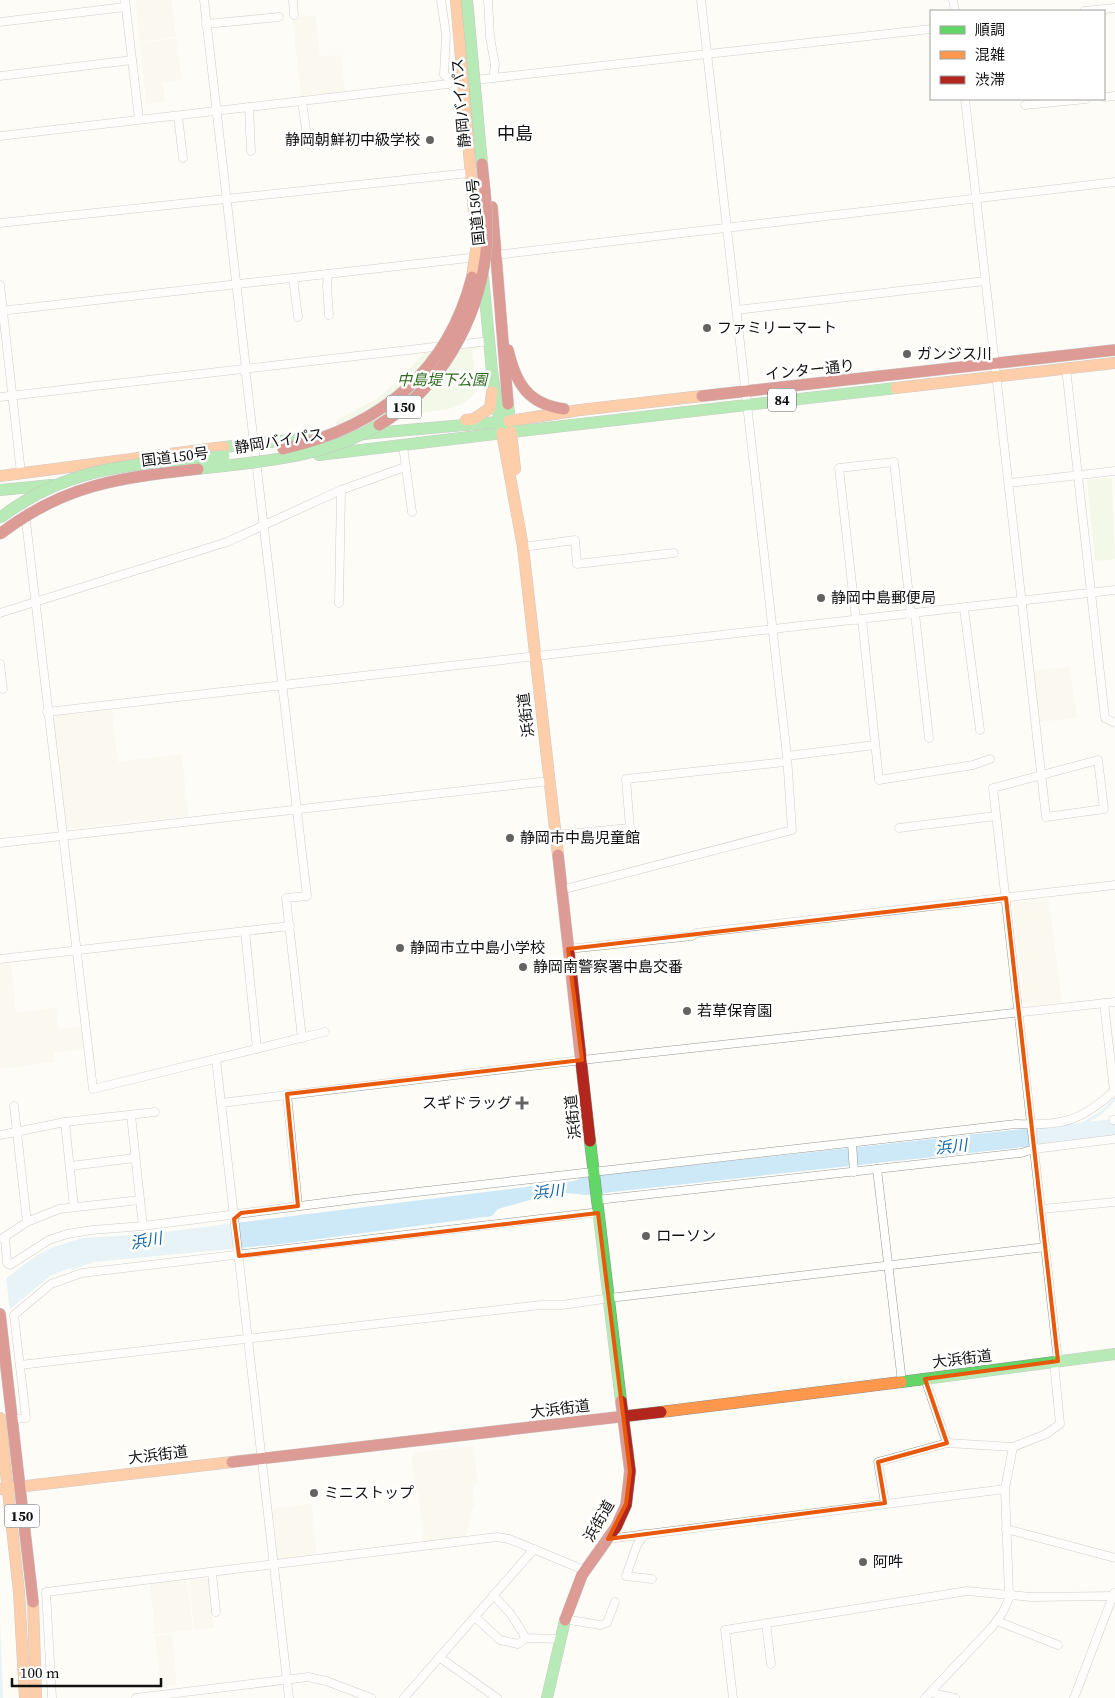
<svg xmlns="http://www.w3.org/2000/svg" width="1115" height="1698" viewBox="0 0 1115 1698" font-family="'Source Serif 4','Noto Sans JP',serif">
	<style>
		.farmland { fill: #f9f7e4 }
		.green { fill: #e7f3d7 }
		.water { fill: #cde8f7 }
		.pier { fill: #fdfcf7 }
		.lines { fill: none; stroke-linecap: round; stroke-linejoin: round }
		.stream { stroke: #cde8f7; stroke-width: 3 }
		.river { stroke: #cde8f7; stroke-width: 18 }
		.street-casing { stroke: #979795; stroke-width: 9 }
		.fast-casing { stroke: #8e8d8b; stroke-width: 12 }
		.slow-casing { stroke: #8e8d8b; stroke-width: 12 }
		.jam-casing { stroke: #8e8d8b; stroke-width: 12 }
		.street { stroke: #fffffe; stroke-width: 8 }
		.fast { stroke: #63d668; stroke-width: 11 }
		.slow { stroke: #ff974d; stroke-width: 11 }
		.jam { stroke: #b3261e; stroke-width: 11 }
		.fast-bridge-casing { stroke: #858482; stroke-width: 12; stroke-linecap: butt }
		.slow-bridge-casing { stroke: #858482; stroke-width: 12; stroke-linecap: butt }
		.jam-bridge-casing { stroke: #858482; stroke-width: 12; stroke-linecap: butt }
		.fast-bridge { stroke: #63d668; stroke-width: 11 }
		.slow-bridge { stroke: #ff974d; stroke-width: 11 }
		.jam-bridge { stroke: #b3261e; stroke-width: 11 }
		.marked { fill: none; stroke: #e8590c; stroke-width: 4; stroke-linejoin: round }
		.poi-dot { fill: #646362; stroke: #fff; stroke-width: 2 }
		.labels { text-anchor: middle; stroke-width: 5; stroke-linejoin: round; paint-order: stroke }
		.shield { fill: #fff; stroke: #585858; stroke-width: 1 }
		.shield-label { font-size: 14px; font-weight: bold; fill: #111 }
		.street-label { font-size: 15px; fill: #111; stroke: #fff }
		.poi-label { font-size: 15px; fill: #111; stroke: #fff; text-anchor: start }
		.park-label { font-size: 15px; font-style: italic; fill: #2f6b1f; stroke: #fff }
		.water-label { font-size: 16px; font-style: italic; fill: #1768a6; stroke: #fff }
		.quarter-label { font-size: 18px; fill: #111; stroke: #fff }
	</style>
	<rect width="100%" height="100%" fill="#fdfcf7"/>
	<g class="farmland">
		<path d="M135 0H172L176 37 140 42Z"/>
		<path d="M315 15 320 56 341 55 345 91 301 96 292 17Z"/>
		<path d="M176 38 182 80 163 82 165 102 146 104 140 43Z"/>
		<path d="M1070 666 1077 718 1039 722 1033 671Z"/>
		<path d="M112 710 118 762 182 754 188 816 68 829 66 826 53 719 56 716Z"/>
		<path d="M1049 900 1062 1002 1028 1006 1024 1003 1013 907 1016 902Z"/>
		<path d="M11 962 16 1012 56 1008 59 1029 81 1026 84 1049 54 1053 55 1062 0 1069V964Z"/>
		<path d="M474 1446 478 1483 473 1484 475 1505 472 1508 466 1536 423 1542 418 1490H415L412 1456 415 1455V1452Z"/>
		<path d="M312 1504 317 1555 277 1559 272 1508Z"/>
		<path d="M209 1578 214 1628 194 1630 189 1580Z"/>
		<path d="M187 1579 193 1630 155 1634 150 1584Z"/>
		<path d="M172 1634 177 1685 160 1686 155 1636Z"/>
	</g>
	<g class="green">
		<path d="M480 346V348L472 350 474 372 482 371C483 392 467 404 448 409L336 425V421L378 398 401 379 424 353Z"/>
		<path d="M1112 478 1115 559 1095 561 1087 480Z"/>
	</g>
	<g class="water">
		<path d="M587 1177H607L608 1193 590 1195 565 1193 544 1196 498 1209 492 1216 281 1244 94 1262 72 1270 70 1268 50 1276 8 1311 4 1280 37 1255 51 1248 82 1238 148 1234 582 1180Z"/>
		<path d="M0 1620 3 1698H0Z"/>
	</g>
	<path class="pier" d="M6 1275 10 1312 0 1329V1281Z"/>
	<g class="lines">
		<path class="stream" d="M1067 1133 1101 1113 1115 1099"/>
		<path class="river" d="M584 1186 1115 1128"/>
		<defs>
			<g id="street">
				<path d="M125 0 139 119"/>
				<path d="M204 0 246 369"/>
				<path d="M293 0 294 15"/>
				<path d="M441 0 446 34 444 75 455 81"/>
				<path d="M953 0 955 11"/>
				<path d="M1084 11 1115 8"/>
				<path d="M0 22 125 7"/>
				<path d="M206 24 279 17"/>
				<path d="M0 76 132 60"/>
				<path d="M493 78 931 29"/>
				<path d="M475 80 493 78 495 65 490 37 488 0"/>
				<path d="M1104 97 1115 96"/>
				<path d="M965 99C991 338 1021 577 1046 817L1104 809 1098 760 993 788 1058 1361"/>
				<path d="M302 101 308 144"/>
				<path d="M1025 105 1086 99"/>
				<path d="M249 107 251 151"/>
				<path d="M178 116 183 158"/>
				<path d="M0 136 448 84 452 81"/>
				<path d="M0 223 469 173"/>
				<path d="M496 255 1115 182"/>
				<path d="M328 274 327 286 329 315"/>
				<path d="M293 278 298 317"/>
				<path d="M0 285 21 473"/>
				<path d="M737 310 985 281"/>
				<path d="M0 311 478 257"/>
				<path d="M454 345 490 341"/>
				<path d="M1066 368 1105 718 1115 723"/>
				<path d="M243 369 246 375 307 896 286 898 302 1038"/>
				<path d="M0 397 443 346"/>
				<path d="M403 446 412 512"/>
				<path d="M1009 483 1115 471"/>
				<path d="M25 513 93 1089 325 1032"/>
				<path d="M523 547 575 540 577 564 674 553"/>
				<path d="M339 603 341 490"/>
				<path d="M964 609 980 730"/>
				<path d="M0 613 227 542 341 490 405 467"/>
				<path d="M915 614 929 738"/>
				<path d="M862 619 879 780 973 765 990 759"/>
				<path d="M856 620 839 468 894 462 911 614"/>
				<path d="M0 664 3 689"/>
				<path d="M47 712 1115 590"/>
				<path d="M787 756 875 745"/>
				<path d="M899 828 996 816"/>
				<path d="M555 835 630 828 626 779 785 762"/>
				<path d="M0 843 549 781"/>
				<path d="M561 890 792 830 787 756 701 0"/>
				<path d="M245 931 257 1049"/>
				<path d="M568 949 692 936 696 933 1115 885"/>
				<path d="M0 959 290 926"/>
				<path d="M216 1059 289 1698"/>
				<path d="M287 1094 298 1206"/>
				<path d="M221 1103 582 1060 1115 1002"/>
				<path d="M14 1106 27 1222"/>
				<path d="M1113 1120H1115"/>
				<path d="M65 1122 74 1207"/>
				<path d="M0 1135 65 1122 155 1112"/>
				<path d="M852 1143 854 1172"/>
				<path d="M70 1166 135 1158"/>
				<path d="M877 1169 902 1382"/>
				<path d="M140 1200 143 1226"/>
				<path d="M597 1200 1021 1153 1034 1149 1115 1139"/>
				<path d="M1042 1209 1115 1202"/>
				<path d="M5 1237 7 1263 10 1265 49 1240 67 1234 92 1230 143 1226 355 1199 1016 1124C1061 1126 1080 1122 1114 1091L1104 1003"/>
				<path d="M3 1238 27 1222 59 1209 140 1200 131 1115"/>
				<path d="M20 1365 541 1305H562L618 1297 1046 1247"/>
				<path d="M925 1379 947 1443"/>
				<path d="M12 1419 26 1418 14 1315 51 1284 82 1273 591 1213 598 1215"/>
				<path d="M885 1503 878 1462 947 1443 1013 1447"/>
				<path d="M1006 1529 1115 1558"/>
				<path d="M645 1534 637 1545 626 1576 652 1579"/>
				<path d="M608 1539 1005 1489"/>
				<path d="M212 1573 216 1612"/>
				<path d="M1009 1594 1005 1489 1013 1447 1046 1434 1060 1424 1054 1362"/>
				<path d="M493 1595 510 1613 526 1638 560 1639"/>
				<path d="M475 1617 500 1640 518 1644 526 1638"/>
				<path d="M564 1619 600 1625 607 1623 615 1602"/>
				<path d="M997 1621 1058 1645"/>
				<path d="M766 1623 771 1664"/>
				<path d="M439 1657 497 1698"/>
				<path d="M931 1693 955 1698"/>
				<path d="M52 1698 46 1592 497 1537 509 1539 584 1570"/>
				<path d="M136 1698 308 1677 326 1681 371 1698"/>
				<path d="M404 1698 534 1549"/>
				<path d="M733 1698 725 1630 967 1591 1031 1597 1115 1596"/>
				<path d="M925 1698 992 1627 1003 1612 1011 1594"/>
				<path d="M1074 1698 1114 1593"/>
			</g>
			<g id="fast">
				<path d="M483 277 492 371 501 432"/>
				<path d="M511 432 896 388"/>
				<path d="M363 434 509 421"/>
				<path d="M224 447 309 438"/>
				<path d="M319 455 511 432 508 404"/>
				<path d="M0 490 52 485"/>
				<path d="M590 1141 621 1401"/>
				<path d="M901 1382 1115 1354"/>
				<path d="M547 1698 565 1620"/>
			</g>
			<g id="slow">
				<path d="M456 0 474 211"/>
				<path d="M896 388 1115 363"/>
				<path d="M466 420 474 419 490 408 492 392"/>
				<path d="M509 421 580 410 702 396"/>
				<path d="M511 432 515 469"/>
				<path d="M502 433 523 547 558 855"/>
				<path d="M0 476 224 447"/>
				<path d="M661 1412 901 1382"/>
				<path d="M0 1418 19 1592 25 1698"/>
				<path d="M0 1489 232 1462"/>
				<path d="M33 1602 36 1698"/>
			</g>
			<g id="jam">
				<path d="M492 207 508 404"/>
				<path d="M508 350C516 384 528 404 564 409"/>
				<path d="M702 396 1115 350"/>
				<path d="M558 855 590 1141"/>
				<path d="M0 1314 33 1602"/>
				<path d="M232 1462 661 1412"/>
				<path d="M565 1620 582 1575 616 1527 626 1505 630 1471 621 1401"/>
			</g>
		</defs>
		<use href="#street" class="street-casing"/>
		<use href="#fast" class="fast-casing"/>
		<use href="#slow" class="slow-casing"/>
		<use href="#jam" class="jam-casing"/>
		<use href="#street" class="street"/>
		<use href="#fast" class="fast"/>
		<use href="#slow" class="slow"/>
		<use href="#jam" class="jam"/>
		<defs>
			<g id="fast-bridge">
				<path d="M467 0 482 164"/>
				<path d="M198 469C262 461 322 459 379 425"/>
				<path d="M0 518C71 463 139 465 224 456"/>
			</g>
			<path id="slow-bridge" d="M472 277 477 244 476 198"/>
			<g id="jam-bridge">
				<path d="M379 425C440 389 478 321 486 252 489 223 485 193 482 164"/>
				<path d="M283 449C378 427 447 375 472 277"/>
				<path d="M0 534C65 484 119 478 198 469"/>
			</g>
		</defs>
		<use href="#fast-bridge" class="fast-bridge-casing"/>
		<use href="#slow-bridge" class="slow-bridge-casing"/>
		<use href="#jam-bridge" class="jam-bridge-casing"/>
		<use href="#fast-bridge" class="fast-bridge"/>
		<use href="#slow-bridge" class="slow-bridge"/>
		<use href="#jam-bridge" class="jam-bridge"/>
	</g>
	<path d="M0 0H1115V1698H0ZM1006 898 1058 1361 925 1379 947 1443 878 1462 885 1503 608 1539 626 1504 630 1471 598 1213 239 1256 234 1219 241 1213 298 1206 287 1094 582 1060 568 949Z" fill="#fdfcf7" fill-opacity=".55" fill-rule="evenodd"/>
	<path class="marked" d="M1006 898 1058 1361 925 1379 947 1443 878 1462 885 1503 608 1539 626 1504 630 1471 598 1213 239 1256 234 1219 241 1213 298 1206 287 1094 582 1060 568 949Z"/>
	<g class="poi-dot">
		<circle cx="430" cy="140" r="5"/>
		<circle cx="707" cy="328" r="5"/>
		<circle cx="907" cy="354" r="5"/>
		<circle cx="821" cy="598" r="5"/>
		<circle cx="510" cy="838" r="5"/>
		<circle cx="400" cy="948" r="5"/>
		<circle cx="523" cy="967" r="5"/>
		<circle cx="687" cy="1011" r="5"/>
		<path d="M519.5 1095.5h5v5h5v5h-5v5h-5v-5h-5v-5h5z"/>
		<circle cx="646" cy="1236" r="5"/>
		<circle cx="314" cy="1493" r="5"/>
		<circle cx="863" cy="1562" r="5"/>
	</g>
	<g class="labels">
		<g class="shield">
			<rect x="768" y="388.5" width="28" height="23" rx="4"/>
			<rect x="386.5" y="395.5" width="35" height="23" rx="4"/>
			<rect x="4.5" y="1504.5" width="35" height="23" rx="4"/>
		</g>
		<g class="shield-label">
			<text x="782" y="405">84</text>
			<text x="404" y="412">150</text>
			<text x="22" y="1521">150</text>
		</g>
		<g class="street-label">
			<text transform="translate(461 103) rotate(-95)" y="5">静岡バイパス</text>
			<text transform="translate(476 212) rotate(-96)" y="5">国道150号</text>
			<text transform="translate(810 370) rotate(-6)" y="5">インター通り</text>
			<text transform="translate(279 441) rotate(-9)" y="5">静岡バイパス</text>
			<text transform="translate(175 457) rotate(-7)" y="5">国道150号</text>
			<text transform="translate(526 715) rotate(-97)" y="5">浜街道</text>
			<text transform="translate(573 1117) rotate(-96)" y="5">浜街道</text>
			<text transform="translate(962 1359) rotate(-7)" y="5">大浜街道</text>
			<text transform="translate(560 1409) rotate(-7)" y="5">大浜街道</text>
			<text transform="translate(158 1455) rotate(-7)" y="5">大浜街道</text>
			<text transform="translate(599 1521) rotate(-60)" y="5">浜街道</text>
		</g>
		<g class="poi-label">
			<text x="420" y="145" text-anchor="end">静岡朝鮮初中級学校</text>
			<text x="717" y="333">ファミリーマート</text>
			<text x="917" y="359">ガンジス川</text>
			<text x="831" y="603">静岡中島郵便局</text>
			<text x="520" y="843">静岡市中島児童館</text>
			<text x="410" y="953">静岡市立中島小学校</text>
			<text x="533" y="972">静岡南警察署中島交番</text>
			<text x="697" y="1016">若草保育園</text>
			<text x="512" y="1108" text-anchor="end">スギドラッグ</text>
			<text x="656" y="1241">ローソン</text>
			<text x="324" y="1498">ミニストップ</text>
			<text x="873" y="1567">阿吽</text>
		</g>
		<g class="park-label">
			<text x="442" y="385">中島堤下公園</text>
		</g>
		<g class="water-label">
			<text transform="translate(951 1146) rotate(-6)" y="6">浜川</text>
			<text transform="translate(548 1191) rotate(-6)" y="6">浜川</text>
			<text transform="translate(146 1240) rotate(-10)" y="6">浜川</text>
		</g>
		<g class="quarter-label">
			<text x="515" y="140">中島</text>
		</g>
	</g>
	<rect x="930" y="10" width="175" height="90" fill="#ffffff" stroke="#a0a0a0"/>
	<rect x="940" y="26" width="25" height="8" fill="#63d668" stroke="#a0a0a0"/>
	<text x="975" y="35" font-size="15" fill="#111111">順調</text>
	<rect x="940" y="51" width="25" height="8" fill="#ff974d" stroke="#a0a0a0"/>
	<text x="975" y="60" font-size="15" fill="#111111">混雑</text>
	<rect x="940" y="76" width="25" height="8" fill="#b3261e" stroke="#a0a0a0"/>
	<text x="975" y="85" font-size="15" fill="#111111">渋滞</text>
	<path d="M12 1678v8h149v-8" fill="none" stroke="#111111" stroke-width="2.5"/>
	<text x="20" y="1678" font-size="15" fill="#111111" stroke="#ffffff" stroke-width="4" paint-order="stroke">100 m</text>
</svg>
